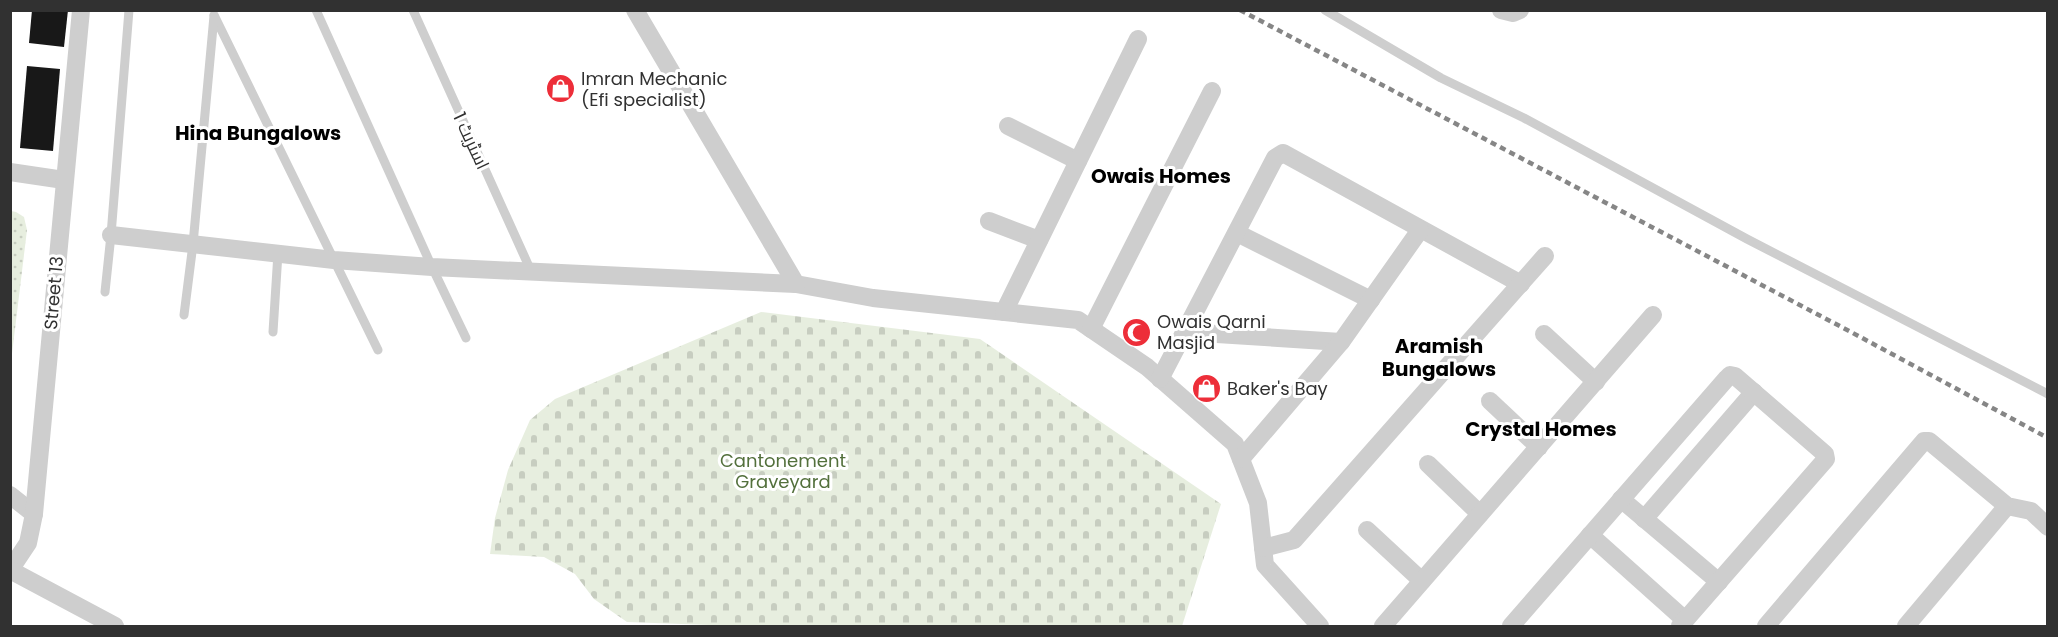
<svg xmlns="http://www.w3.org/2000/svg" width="2058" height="637" viewBox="0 0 2058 637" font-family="Poppins,Cairo,sans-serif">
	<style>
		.cemetery { fill: url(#cemetery-stones) }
		.park { fill: url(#park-dots) }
		.building { fill: #181818 }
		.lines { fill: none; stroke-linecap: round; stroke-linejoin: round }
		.service { stroke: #cecece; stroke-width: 9 }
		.minor { stroke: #cecece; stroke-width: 18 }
		.rail { stroke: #868686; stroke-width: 4.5; stroke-dasharray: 6 4.5; stroke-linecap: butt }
		.labels { text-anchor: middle; stroke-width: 6; stroke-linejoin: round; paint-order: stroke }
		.poi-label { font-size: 18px; fill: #313131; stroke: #fff; text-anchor: start }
		.street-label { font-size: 18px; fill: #313131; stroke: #fff }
		.park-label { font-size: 18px; fill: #53703c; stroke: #fff }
		.neighbourhood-label { font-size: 20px; font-weight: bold; fill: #000; stroke: #fff }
	</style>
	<defs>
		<pattern id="cemetery-stones" width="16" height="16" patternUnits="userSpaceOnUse" patternTransform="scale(1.5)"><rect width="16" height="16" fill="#e7eedf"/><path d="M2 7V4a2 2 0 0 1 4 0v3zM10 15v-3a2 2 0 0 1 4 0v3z" fill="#c7cdc0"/></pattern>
		<pattern id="park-dots" width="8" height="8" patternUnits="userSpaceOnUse" patternTransform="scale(1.5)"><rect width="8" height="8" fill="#e7eedf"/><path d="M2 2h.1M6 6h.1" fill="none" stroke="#c7cdc0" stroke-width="1.8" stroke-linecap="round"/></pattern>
	</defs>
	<rect width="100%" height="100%" fill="#fff"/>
	<path class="cemetery" d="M761 312 980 339 1221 504 1182 626H736L627 622 594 599 575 574 544 557 490 554 495 518 508 470 530 420 555 399Z"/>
	<path class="park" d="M11 211 16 212 24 217 27 230 11 362Z"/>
	<g class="building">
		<path d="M32 10H68L64 47 29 43Z"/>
		<path d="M27 66 60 69 53 151 20 148Z"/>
	</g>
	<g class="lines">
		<g class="service">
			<path d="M316 10 432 267 466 338"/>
			<path d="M413 10 531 271"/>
			<path d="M1325 10 1441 78 1524 118 1747 239 2048 394"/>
			<path d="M214 15 378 350"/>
			<path d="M105 292 111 235 129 10"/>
			<path d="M184 315 193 244 214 16"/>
			<path d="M273 332 278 253"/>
		</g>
		<g class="minor">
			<path d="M635 10 796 284 873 298 1078 320 1147 367 1235 444 1258 503 1265 565 1320 626"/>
			<path d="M1501 10 1513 13 1520 10"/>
			<path d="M1008 126 1078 161"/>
			<path d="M10 172 64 180"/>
			<path d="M989 221 1039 240"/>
			<path d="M1237 233 1371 300"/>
			<path d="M111 235 334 260 432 267 796 284"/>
			<path d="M1004 312 1138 39"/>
			<path d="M1091 329 1212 91"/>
			<path d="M1185 332 1341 342"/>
			<path d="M1544 334 1596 382"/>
			<path d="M1160 379 1275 158 1283 153 1521 284"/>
			<path d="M1490 401 1539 447"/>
			<path d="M1241 459 1341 342 1420 230"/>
			<path d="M1428 464 1480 514"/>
			<path d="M10 495 34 514"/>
			<path d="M1621 499 1719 582"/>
			<path d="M1644 519 1754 392"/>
			<path d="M1367 530 1422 581"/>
			<path d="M1590 535 1685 620"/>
			<path d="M1263 548 1294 540 1545 256"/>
			<path d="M10 570 28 543 34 514 81 10"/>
			<path d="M10 570 115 626"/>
			<path d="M1383 626 1653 315"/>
			<path d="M1511 626 1727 378 1730 375 1735 376 1825 454 1826 459 1680 626"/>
			<path d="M1766 626 1924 441H1929L2007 506 2031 511 2048 527"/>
			<path d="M1906 626 2007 506"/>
		</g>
		<path class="rail" d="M1240 10 1851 332 2048 438"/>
	</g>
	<defs>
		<symbol id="shop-disc" viewBox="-11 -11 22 22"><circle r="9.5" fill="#ed2e39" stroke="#fff"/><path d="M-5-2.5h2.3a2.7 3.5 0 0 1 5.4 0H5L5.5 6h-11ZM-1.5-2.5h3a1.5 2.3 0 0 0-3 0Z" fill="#fff"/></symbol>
		<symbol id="mosque-disc" viewBox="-11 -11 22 22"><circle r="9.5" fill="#ed2e39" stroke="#fff"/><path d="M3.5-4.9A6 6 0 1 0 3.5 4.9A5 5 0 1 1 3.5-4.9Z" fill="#fff"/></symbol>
	</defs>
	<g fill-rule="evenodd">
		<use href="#shop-disc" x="544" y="72" width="33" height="33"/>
		<use href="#mosque-disc" x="1120" y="316" width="33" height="33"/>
		<use href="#shop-disc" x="1190" y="372" width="33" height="33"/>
	</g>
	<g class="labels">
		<g class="poi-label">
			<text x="581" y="85">Imran Mechanic<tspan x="581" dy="21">(Efi specialist)</tspan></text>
			<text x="1157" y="328">Owais Qarni<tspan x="1157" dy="21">Masjid</tspan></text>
			<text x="1227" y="395">Baker's Bay</text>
		</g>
		<g class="street-label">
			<text transform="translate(471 141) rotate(65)" y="6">اسٹریٹ 1</text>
			<text transform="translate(54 293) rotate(-85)" y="6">Street 13</text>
		</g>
		<g class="park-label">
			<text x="783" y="467">Cantonement<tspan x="783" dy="21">Graveyard</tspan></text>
		</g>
		<g class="neighbourhood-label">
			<text x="258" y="140">Hina Bungalows</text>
			<text x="1161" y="183">Owais Homes</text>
			<text x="1439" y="353">Aramish<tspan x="1439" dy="23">Bungalows</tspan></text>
			<text x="1541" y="436">Crystal Homes</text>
		</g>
	</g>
	<rect width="2058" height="637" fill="none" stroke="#313131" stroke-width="24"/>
</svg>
